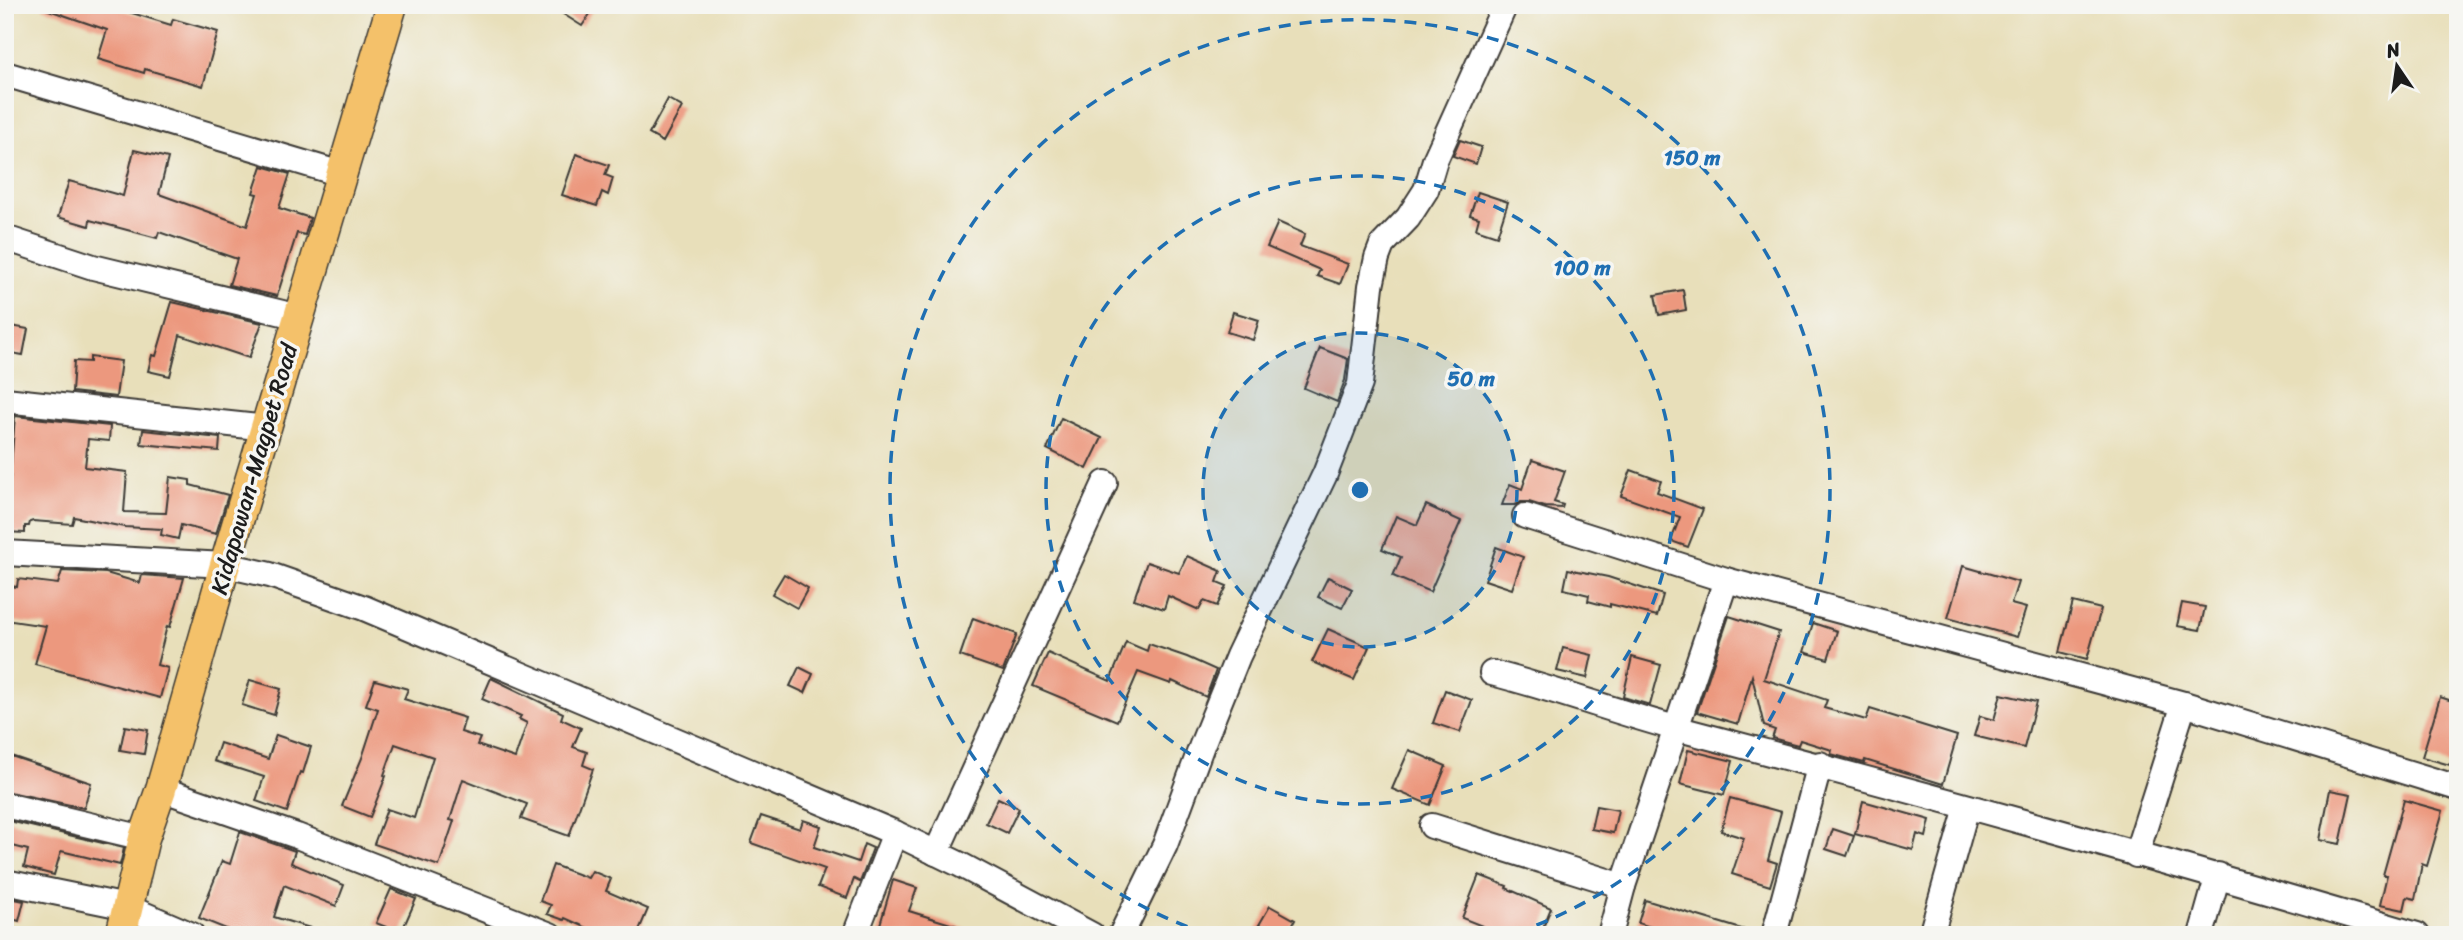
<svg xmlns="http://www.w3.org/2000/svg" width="2463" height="940" viewBox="0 0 2463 940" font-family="Sriracha,sans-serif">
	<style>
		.building { fill: #ec987e }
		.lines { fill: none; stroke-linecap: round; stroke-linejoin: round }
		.minor-casing { stroke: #3b3934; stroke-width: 28 }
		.major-casing { stroke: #3b3934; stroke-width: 33 }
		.minor { stroke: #fff; stroke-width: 24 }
		.major { stroke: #f4c16b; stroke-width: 30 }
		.ring { fill: none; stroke: #1f6fb2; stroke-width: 3.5; stroke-dasharray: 12 9 }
		.labels { text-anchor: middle; stroke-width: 7; stroke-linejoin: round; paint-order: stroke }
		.street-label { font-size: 24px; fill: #1c1c1c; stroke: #f6f6f2 }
		.centre { fill: #1f6fb2; stroke: #f6f6f2; stroke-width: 3.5 }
		.ring-label { font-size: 21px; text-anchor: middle; font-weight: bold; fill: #1f6fb2; stroke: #f6f6f2; stroke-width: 7; stroke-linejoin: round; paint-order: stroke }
	</style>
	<rect width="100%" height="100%" fill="#f6f6f2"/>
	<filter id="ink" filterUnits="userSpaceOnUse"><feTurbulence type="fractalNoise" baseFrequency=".0143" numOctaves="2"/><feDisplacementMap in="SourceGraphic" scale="14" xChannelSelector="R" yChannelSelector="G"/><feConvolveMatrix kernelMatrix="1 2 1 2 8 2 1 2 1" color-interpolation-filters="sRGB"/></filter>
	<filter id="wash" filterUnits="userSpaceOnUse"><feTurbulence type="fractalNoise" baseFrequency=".00686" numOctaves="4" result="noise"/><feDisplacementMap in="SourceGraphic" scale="28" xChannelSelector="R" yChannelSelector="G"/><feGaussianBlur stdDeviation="1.57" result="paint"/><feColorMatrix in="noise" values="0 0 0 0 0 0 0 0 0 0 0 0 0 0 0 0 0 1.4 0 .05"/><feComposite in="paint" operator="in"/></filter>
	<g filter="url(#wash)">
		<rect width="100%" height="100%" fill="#e8dfba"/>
		<g id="blocks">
			<g class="building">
				<path d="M43 5H106L171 25 173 19 218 32 203 86 145 69 144 73 98 59 107 30 43 8Z"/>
				<path d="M549 5H596L582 26Z"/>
				<path d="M668 99 682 107 663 142 649 134Z"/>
				<path d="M1460 140 1481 147 1476 164 1453 156Z"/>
				<path d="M134 150 168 158 159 194 247 226 257 194 253 193 262 166 290 174 279 208 310 218 305 235 297 233 277 296 229 285 237 259 159 232 157 238 90 220 89 226 58 217 69 181 123 196Z"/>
				<path d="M576 154 609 165 605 175 613 178 608 195 602 192 597 206 562 195Z"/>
				<path d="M1478 192 1508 202 1497 236 1476 229 1479 218 1470 215Z"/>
				<path d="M1278 222 1305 234 1300 246 1348 264 1340 284 1317 276 1320 270 1267 247Z"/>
				<path d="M1683 290 1686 310 1659 315 1655 295Z"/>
				<path d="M172 302 262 323 249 358 180 335 170 376 148 371 152 355 156 356Z"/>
				<path d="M1233 312 1259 320 1253 340 1227 332Z"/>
				<path d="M11 326 28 329 23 355 6 352Z"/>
				<path d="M1320 348 1348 359 1345 380 1337 402 1304 388Z"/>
				<path d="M90 357 121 361 116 397 72 392 74 361 90 362Z"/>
				<path d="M15 416 110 426 109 441 88 439 85 467 127 472 124 512 166 513 170 477 190 480V485L228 495 216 534 181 525 178 539 161 535 162 529 124 527 74 517 72 524 33 521 30 522 29 526H25V533L5 532V500L6 491 9 492Z"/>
				<path d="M1061 418 1102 438 1087 469 1047 449Z"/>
				<path d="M143 430 220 438 219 451 141 444Z"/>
				<path d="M1532 460 1565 471 1554 502 1563 505 1562 508 1545 507 1529 502H1521L1515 505H1502L1510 484 1522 489Z"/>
				<path d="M1631 470 1661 481 1657 492 1703 509 1688 547 1671 541 1680 517 1621 496Z"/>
				<path d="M1426 505 1461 521 1430 592 1393 576 1401 557 1382 549 1396 516 1417 525Z"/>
				<path d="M1496 547 1523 557 1512 589 1485 580Z"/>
				<path d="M1187 556 1221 571 1217 582 1227 586 1217 606 1204 601 1199 610 1168 596 1164 609 1134 599 1147 562 1179 573Z"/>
				<path d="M1963 566 2018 582 2011 604 2026 608 2017 637 1948 618Z"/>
				<path d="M1568 569 1608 577 1663 595 1657 616 1610 604V607L1588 601 1589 595 1564 589Z"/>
				<path d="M62 571 106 573 140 583 142 575 184 578 170 627 167 626 157 665 168 668 160 698 35 664 46 626 5 620V585L17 587 18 579 58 584Z"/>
				<path d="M784 574 808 588 797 608 772 594Z"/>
				<path d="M1328 577 1352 589 1342 608 1318 597Z"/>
				<path d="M2073 602 2101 609 2087 659 2060 652Z"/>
				<path d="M2182 603 2205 607 2200 630 2177 626Z"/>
				<path d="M1729 616 1779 632 1764 679 1827 700 1824 708 1866 720 1870 709 1957 736 1943 784 1865 760 1864 763 1831 754 1832 750 1800 740 1798 745 1772 738 1775 730 1764 726 1752 676 1738 724 1697 712Z"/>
				<path d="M973 618 1017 634 1003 671 960 656Z"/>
				<path d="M1813 623 1837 631 1828 659 1804 652Z"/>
				<path d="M1328 629 1369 647 1354 680 1312 662Z"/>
				<path d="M1126 642 1147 651 1149 644 1187 657 1216 670 1206 697 1172 681 1171 684 1138 672 1117 721 1033 686 1048 653 1110 681Z"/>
				<path d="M1563 648 1592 655 1587 678 1557 671Z"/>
				<path d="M1632 657 1661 665 1650 705 1623 697Z"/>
				<path d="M799 667 813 674 805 693 790 686Z"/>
				<path d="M491 678 563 713 561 719 581 728 573 747 587 752 583 765 593 769 569 836 521 819 527 804 463 779 450 820 454 821 439 866 374 844 387 809 414 818 433 757 395 744 384 775 386 776 370 817 342 806 362 758 378 709 366 705 375 680 408 689 404 699 465 718 461 732 480 738 477 745 515 758 527 723 519 719 521 716 482 699Z"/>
				<path d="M250 680 281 689 274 715 242 705Z"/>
				<path d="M1445 690 1472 700 1460 732 1433 723Z"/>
				<path d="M2001 694 2036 702 2024 748 1974 736 1980 716 1994 720Z"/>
				<path d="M2440 697 2458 703V739L2450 765 2422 757Z"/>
				<path d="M125 726 148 730 144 754 120 750Z"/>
				<path d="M276 735 311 747 303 773 300 772 287 812 256 801 264 777 214 761 220 743 268 759Z"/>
				<path d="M1409 750 1446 766 1430 805 1392 789Z"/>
				<path d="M1688 750 1733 761 1724 795 1680 784Z"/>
				<path d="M8 755 91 783 84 808 5 791V764Z"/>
				<path d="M2330 790 2351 794 2340 844 2320 840Z"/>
				<path d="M998 798 1019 808 1007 833 986 823Z"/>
				<path d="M1730 798 1781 812 1768 860 1777 863 1770 886 1732 874 1744 838 1721 831Z"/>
				<path d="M2404 800 2443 811 2427 866 2422 864 2415 899 2407 897 2404 910 2380 905 2387 875H2383Z"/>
				<path d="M1863 801 1930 820 1926 837 1917 834 1913 850 1855 834Z"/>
				<path d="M1596 806 1618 810 1613 833 1591 829Z"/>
				<path d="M761 816 800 829 803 820 821 826 814 847 858 862 864 844 873 848 860 882 854 879 847 898 818 887 825 869 751 843Z"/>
				<path d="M5 820 124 848 120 865 61 851 54 875 24 867 28 850 5 844Z"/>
				<path d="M1833 829 1854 836 1847 856 1826 849Z"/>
				<path d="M240 832 295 851 291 863 344 885 336 906 284 885 274 917 320 931 319 935H241L199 918 222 861 230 864Z"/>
				<path d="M553 865 588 878 592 871 611 879 606 891 648 909 637 935H603L565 918 564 920 547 914 551 905 540 901Z"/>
				<path d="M1479 875 1507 886 1506 888 1551 908 1540 935H1488L1490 929 1462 918Z"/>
				<path d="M893 880 917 888 909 911 973 931 972 935H877Z"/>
				<path d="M391 889 416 899 401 933 376 923Z"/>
				<path d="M5 897 24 901 19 921 5 917Z"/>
				<path d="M1645 900 1748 931 1747 935H1675L1638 923Z"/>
				<path d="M1270 906 1295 920 1287 935H1253Z"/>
			</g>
		</g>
	</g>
	<g filter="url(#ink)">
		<use href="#blocks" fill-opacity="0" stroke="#3b3934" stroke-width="2"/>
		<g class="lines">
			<defs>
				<g id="minor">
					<path d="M5 74 341 174"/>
					<path d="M5 238 93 267 299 317"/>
					<path d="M5 400 267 428"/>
					<path d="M1525 516 1726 580 2184 704 2458 788"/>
					<path d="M5 553 225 565 270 575 364 608 895 833 959 864 1092 935"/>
					<path d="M1492 673C1555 689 1616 712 1679 729 1926 794 2172 862 2417 935"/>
					<path d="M161 789 297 836 550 935"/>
					<path d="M5 805 144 838"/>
					<path d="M1432 826 1623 886"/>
					<path d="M936 853 1105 483"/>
					<path d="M2136 855 2184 704"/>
					<path d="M5 882 127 907 192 935"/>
					<path d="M855 935 895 833"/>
					<path d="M1121 935 1165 845 1202 745 1238 656 1325 474 1360 384 1371 286 1377 258 1382 245 1408 218 1426 190 1435 160 1505 5"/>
					<path d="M1610 935 1623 886 1726 580"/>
					<path d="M1774 935 1820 764"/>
					<path d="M1931 935 1967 807"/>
					<path d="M2201 935 2218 875"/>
				</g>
				<path id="major" d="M121 935 144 838 161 789 225 565 392 5"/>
			</defs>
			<use href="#minor" class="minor-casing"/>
			<use href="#major" class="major-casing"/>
			<use href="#minor" class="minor"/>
			<use href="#major" class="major"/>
		</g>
	</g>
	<circle cx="1360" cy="490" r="157" fill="#1f6fb2" fill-opacity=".12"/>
	<g class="ring">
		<circle cx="1360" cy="490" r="157"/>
		<circle cx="1360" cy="490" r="314"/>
		<path d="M1207 934A470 470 0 1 1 1513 934"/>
	</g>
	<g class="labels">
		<g class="street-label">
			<text transform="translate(254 469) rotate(-74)" y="8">Kidapawan-Magpet Road</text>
		</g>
	</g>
	<circle cx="1360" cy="490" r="10" class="centre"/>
	<g class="ring-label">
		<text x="1692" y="165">150 m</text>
		<text x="1582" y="275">100 m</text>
		<text x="1471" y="386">50 m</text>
	</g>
	<rect width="2463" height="940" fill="none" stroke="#f6f6f2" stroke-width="28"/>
	<g transform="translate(2397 66) rotate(347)" stroke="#f6f6f2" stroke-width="5" paint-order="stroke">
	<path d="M0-5L12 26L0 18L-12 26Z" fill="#1c1c1c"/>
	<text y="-10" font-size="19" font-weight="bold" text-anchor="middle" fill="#1c1c1c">N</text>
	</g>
</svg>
